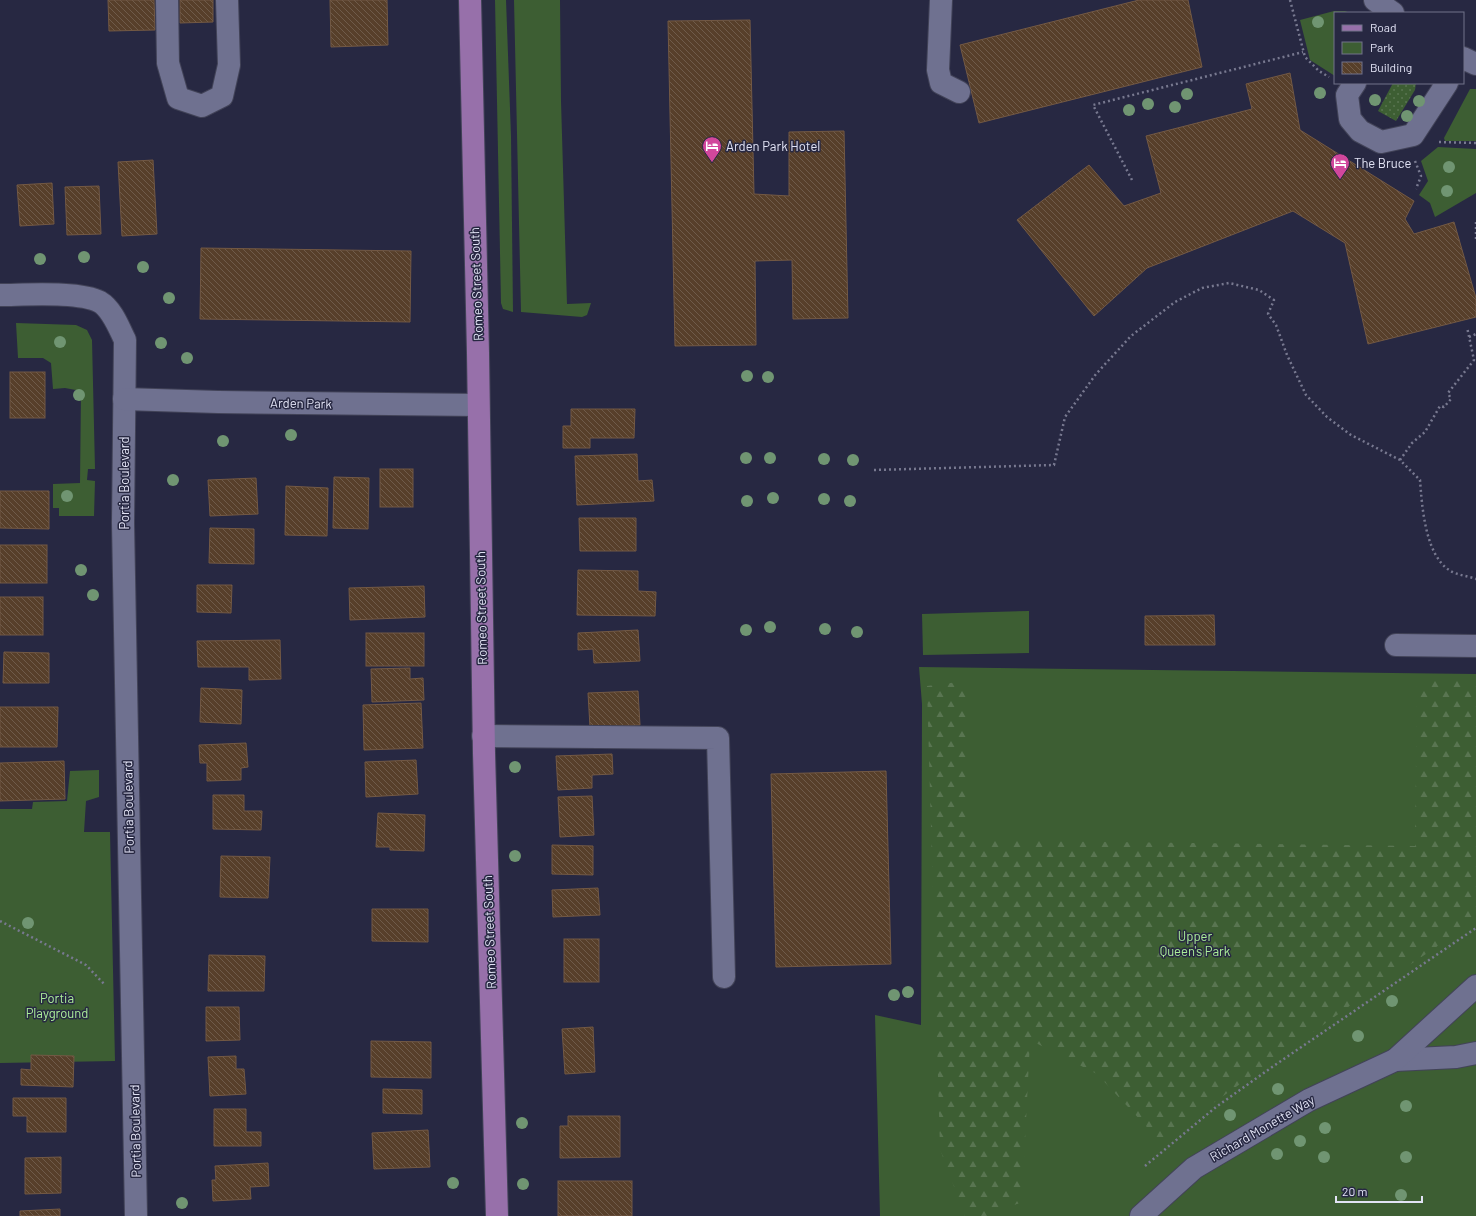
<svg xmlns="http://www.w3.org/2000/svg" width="1476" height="1216" viewBox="0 0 1476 1216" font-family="Barlow,sans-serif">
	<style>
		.green { fill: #3d5e33 }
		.forest { fill: url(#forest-firs) }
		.garden { fill: url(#garden-dots) }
		.building { fill: url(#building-back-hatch); stroke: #735944 }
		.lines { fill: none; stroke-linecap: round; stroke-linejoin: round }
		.minor-casing { stroke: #424358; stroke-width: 24 }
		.major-casing { stroke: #424358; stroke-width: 24 }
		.path { stroke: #787990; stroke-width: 2.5; stroke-dasharray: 2 3; stroke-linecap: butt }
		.minor { stroke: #6f7190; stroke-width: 22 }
		.major { stroke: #9770aa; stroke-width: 22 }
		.tree { fill: #709572 }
		.labels { text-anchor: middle; stroke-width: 3; stroke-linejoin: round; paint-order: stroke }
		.poi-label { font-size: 13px; fill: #e2e3f5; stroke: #272842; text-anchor: start }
		.street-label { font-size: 13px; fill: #e2e3f5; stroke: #272842 }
		.park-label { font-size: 13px; fill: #acef99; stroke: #272842 }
	</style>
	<defs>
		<pattern id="forest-firs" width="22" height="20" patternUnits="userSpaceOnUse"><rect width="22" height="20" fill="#3d5e33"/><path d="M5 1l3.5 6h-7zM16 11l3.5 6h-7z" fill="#597551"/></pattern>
		<pattern id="garden-dots" width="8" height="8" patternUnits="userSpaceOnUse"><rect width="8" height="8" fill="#3d5e33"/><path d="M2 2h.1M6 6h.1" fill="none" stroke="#597551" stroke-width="1.8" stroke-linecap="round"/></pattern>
		<pattern id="building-back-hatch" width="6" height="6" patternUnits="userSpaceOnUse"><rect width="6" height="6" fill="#573f2a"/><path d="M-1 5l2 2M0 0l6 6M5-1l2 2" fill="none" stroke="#6f5b4a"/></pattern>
	</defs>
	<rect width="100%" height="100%" fill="#272842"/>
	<g class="green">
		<path d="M495 0H506L511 136 513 312 503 309 501 303Z"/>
		<path d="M514 0H560L561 101 567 304 591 303 587 315 582 317 521 312Z"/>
		<path d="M1334 11H1345L1350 13H1335V76L1310 60 1300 20Z"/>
		<path d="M1470 89H1476V141H1445L1444 138Z"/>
		<path d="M1438 147 1476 149V193L1435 217 1430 203 1419 195 1428 181 1421 161Z"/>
		<path d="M16 323 76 325 87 330 92 340 95 469H88L87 480 95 481 94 516H59V508H53V484L80 483 81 391 65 388 53 389 51 363 43 358H18Z"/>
		<path d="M1029 611V653L923 655 922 614Z"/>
		<path d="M919 667 1476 674V1216H880L875 1015 921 1025 922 704Z"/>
		<path d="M99 770V797L86 801 84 832H110L115 1061 0 1063V809H32L33 802 67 801 70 771Z"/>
	</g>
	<path class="forest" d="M1417 678 1476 680V920L1358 1000 1160 1141 1097 1074 1030 1040 1022 1202 987 1216H965L940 1149 927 686 966 681 969 840 1415 846Z"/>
	<path class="garden" d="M1393 83H1416L1415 90 1396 121 1378 111Z"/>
	<g class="building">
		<path d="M108 0H154L155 30 109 31Z"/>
		<path d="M180 0H213V22L180 23Z"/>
		<path d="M330 0H387L388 45 331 47Z"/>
		<path d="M1139 0H1188L1202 67 979 123 960 45Z"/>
		<path d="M750 20 754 194 789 196V132L844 131 848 318 793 319 792 260 755 261 756 345 675 346 668 21Z"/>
		<path d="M1290 73 1300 130 1414 201 1405 219 1414 234 1454 222 1476 298V317L1368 344 1345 243 1293 211 1147 268 1094 316 1017 220 1089 165 1124 206 1161 193 1146 136 1252 109 1246 84Z"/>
		<path d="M153 160 157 234 122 236 118 162Z"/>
		<path d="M52 183 54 224 20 226 17 185Z"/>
		<path d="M99 186 101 234 67 235 65 187Z"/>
		<path d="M201 248 411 251 410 322 200 319Z"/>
		<rect x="10" y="372" width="35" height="46"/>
		<path d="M571 409H635L634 438H590V448H563V426H571Z"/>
		<path d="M637 454 638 481 652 480 654 501 577 505 575 456Z"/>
		<rect x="380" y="469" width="33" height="38"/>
		<path d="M334 477 369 478 368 529 333 528Z"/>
		<path d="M256 478 258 514 210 516 208 480Z"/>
		<path d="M286 486 328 488 327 536 285 535Z"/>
		<path d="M0 491H49V529L0 528Z"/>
		<path d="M579 518H636V551H580Z"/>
		<path d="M210 528 254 529V564L209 563Z"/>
		<rect x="0" y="545" width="47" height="38"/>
		<path d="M578 570 638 571V591L656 592 655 616 577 615Z"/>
		<path d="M197 585H232L231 613 197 612Z"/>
		<path d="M424 586 425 617 350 620 349 588Z"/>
		<rect x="0" y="597" width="43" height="38"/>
		<path d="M1214 615 1215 645H1145V616Z"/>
		<path d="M638 630 640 661 594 663 593 649 578 650V633Z"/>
		<rect x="366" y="633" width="58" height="33"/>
		<path d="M280 640 281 679 249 680V667H198L197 641Z"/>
		<path d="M4 652 49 653V683H3Z"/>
		<path d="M410 668V679L423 678 424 700 372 702 371 669Z"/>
		<path d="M201 688 242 690 241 724 200 722Z"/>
		<path d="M638 691 640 725 590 727 588 693Z"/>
		<path d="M421 703 423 748 364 750 363 705Z"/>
		<path d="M0 707H58L57 747H0Z"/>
		<path d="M246 743 248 767 241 768V780L207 781V763H200L199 745Z"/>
		<path d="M612 754 613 774 592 775V788L558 790 556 756Z"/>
		<path d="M416 760 418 794 366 797 365 762Z"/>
		<path d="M64 761 65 799 0 801V763Z"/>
		<path d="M886 771 891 964 776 967 771 774Z"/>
		<path d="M213 795H244V811H262L261 830 213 829Z"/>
		<path d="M592 796 594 835 560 837 558 797Z"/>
		<path d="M378 813 425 815 424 851 390 850V847H376Z"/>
		<path d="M552 845 593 846V875L552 874Z"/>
		<path d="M221 856 270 857 268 898 220 897Z"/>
		<path d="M598 888 600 915 553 917 552 890Z"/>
		<path d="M372 909H428V942L372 941Z"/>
		<rect x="564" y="939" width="35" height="43"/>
		<path d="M209 955 265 956 264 991H208Z"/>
		<path d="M206 1007H239L240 1040 206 1041Z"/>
		<path d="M593 1027 595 1072 565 1074 562 1029Z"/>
		<path d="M371 1041 431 1042V1078L371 1077Z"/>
		<path d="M31 1055 74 1056 73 1087 21 1085V1069L31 1070Z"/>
		<path d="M236 1056V1069H244L246 1094 210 1096 208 1057Z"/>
		<path d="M383 1089 422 1090V1114L383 1113Z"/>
		<path d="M13 1098H66V1132H27V1116H13Z"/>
		<path d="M214 1109H246V1132H261V1146H214Z"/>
		<path d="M568 1116H620V1157L560 1158V1126H568Z"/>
		<path d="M428 1130 430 1167 374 1169 372 1133Z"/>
		<path d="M61 1157V1193L25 1194V1158Z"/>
		<path d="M268 1163 269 1186 250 1187 251 1199 213 1201 212 1180H216L215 1166Z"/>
		<rect x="558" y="1181" width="74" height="35"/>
		<path d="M60 1209V1216H20V1211Z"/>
	</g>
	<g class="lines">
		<defs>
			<g id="minor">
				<path d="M167 0 168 63 178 98 202 106 222 96 229 65 227 0"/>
				<path d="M941 0 938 70 941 83 959 92"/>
				<path d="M1375 0 1393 13"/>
				<path d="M1463 58 1476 64"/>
				<path d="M1355 83 1347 95 1350 119 1360 131 1381 142 1413 135 1447 83"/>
				<path d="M0 295C24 295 80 291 100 302 112 309 119 328 125 340L123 523 136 1216"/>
				<path d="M124 399 218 402 478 405"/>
				<path d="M1396 645 1476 646"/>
				<path d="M483 736 718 738 724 977"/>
				<path d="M1395 1060 1456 1057 1476 1053"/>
				<path d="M1141 1216 1194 1168 1309 1100 1395 1060 1476 986"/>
			</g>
			<path id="major" d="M470 0 478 353 484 753 497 1216"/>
		</defs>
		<use href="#minor" class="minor-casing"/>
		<use href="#major" class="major-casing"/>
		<g class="path">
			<path d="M1290 0 1305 57 1319 71 1329 77"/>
			<path d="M1439 142 1476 143"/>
			<path d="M1415 161 1421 176 1416 189"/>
			<path d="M1132 180 1093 105 1303 52"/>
			<path d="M1476 222V239"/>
			<path d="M1469 337 1476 334"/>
			<path d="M1400 460 1412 443 1425 432 1440 406 1444 407 1451 399 1448 393 1474 360 1467 327"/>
			<path d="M874 470 1054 465 1065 417 1096 374 1131 336 1175 302 1202 288 1229 283 1259 290 1274 300 1268 314 1276 325 1287 355 1306 395 1327 417 1351 435 1400 460 1420 480C1422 506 1425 554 1449 570 1456 575 1468 576 1476 579"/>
			<path d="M0 921 86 965 105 985"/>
			<path d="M1145 1166 1216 1107 1275 1065 1476 928"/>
		</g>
		<use href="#minor" class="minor"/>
		<use href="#major" class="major"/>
	</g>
	<g class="tree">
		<circle cx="1318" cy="22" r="6"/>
		<circle cx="1320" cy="93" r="6"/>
		<circle cx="1187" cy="94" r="6"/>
		<circle cx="1375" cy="100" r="6"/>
		<circle cx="1419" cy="101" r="6"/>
		<circle cx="1148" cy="104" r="6"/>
		<circle cx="1175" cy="107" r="6"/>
		<circle cx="1129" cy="110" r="6"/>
		<circle cx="1407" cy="116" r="6"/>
		<circle cx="1449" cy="167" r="6"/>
		<circle cx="1447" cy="191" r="6"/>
		<circle cx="84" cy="257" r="6"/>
		<circle cx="40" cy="259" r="6"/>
		<circle cx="143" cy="267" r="6"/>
		<circle cx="169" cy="298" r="6"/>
		<circle cx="60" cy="342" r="6"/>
		<circle cx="161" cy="343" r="6"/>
		<circle cx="187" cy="358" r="6"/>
		<circle cx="747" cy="376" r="6"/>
		<circle cx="768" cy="377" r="6"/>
		<circle cx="79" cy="395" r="6"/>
		<circle cx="291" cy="435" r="6"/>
		<circle cx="223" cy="441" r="6"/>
		<circle cx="746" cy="458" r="6"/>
		<circle cx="770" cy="458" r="6"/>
		<circle cx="824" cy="459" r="6"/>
		<circle cx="853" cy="460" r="6"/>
		<circle cx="173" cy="480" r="6"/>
		<circle cx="67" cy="496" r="6"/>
		<circle cx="773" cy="498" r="6"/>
		<circle cx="824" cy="499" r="6"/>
		<circle cx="747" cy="501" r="6"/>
		<circle cx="850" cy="501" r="6"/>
		<circle cx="81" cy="570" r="6"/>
		<circle cx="93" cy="595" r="6"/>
		<circle cx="770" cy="627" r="6"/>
		<circle cx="825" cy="629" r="6"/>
		<circle cx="746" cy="630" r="6"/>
		<circle cx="857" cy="632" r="6"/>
		<circle cx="515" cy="767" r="6"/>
		<circle cx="515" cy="856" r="6"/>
		<circle cx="28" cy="923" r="6"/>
		<circle cx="908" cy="992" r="6"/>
		<circle cx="894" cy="995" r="6"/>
		<circle cx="1392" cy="1001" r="6"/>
		<circle cx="1358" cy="1036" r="6"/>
		<circle cx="1278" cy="1089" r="6"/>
		<circle cx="1406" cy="1106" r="6"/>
		<circle cx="1230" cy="1115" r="6"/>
		<circle cx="522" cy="1123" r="6"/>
		<circle cx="1325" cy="1128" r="6"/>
		<circle cx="1300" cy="1141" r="6"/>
		<circle cx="1277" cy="1154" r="6"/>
		<circle cx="1324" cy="1157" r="6"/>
		<circle cx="1406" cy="1157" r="6"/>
		<circle cx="453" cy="1183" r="6"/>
		<circle cx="523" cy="1184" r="6"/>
		<circle cx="1401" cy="1195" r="6"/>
		<circle cx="182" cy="1203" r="6"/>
	</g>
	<defs>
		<symbol id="hotel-pin" viewBox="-11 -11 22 30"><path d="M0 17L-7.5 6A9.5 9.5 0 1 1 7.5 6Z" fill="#d1479c" stroke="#272842"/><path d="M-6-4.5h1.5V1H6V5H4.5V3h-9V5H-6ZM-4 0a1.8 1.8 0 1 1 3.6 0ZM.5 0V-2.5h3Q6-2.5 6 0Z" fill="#fff"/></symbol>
	</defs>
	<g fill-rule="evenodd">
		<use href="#hotel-pin" x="701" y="135" width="22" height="30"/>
		<use href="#hotel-pin" x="1329" y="152" width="22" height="30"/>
	</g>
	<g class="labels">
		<g class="poi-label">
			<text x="726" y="151">Arden Park Hotel</text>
			<text x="1354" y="168">The Bruce</text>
		</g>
		<g class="street-label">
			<text transform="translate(476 284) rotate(-92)" y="5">Romeo Street South</text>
			<text transform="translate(301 403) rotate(1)" y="5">Arden Park</text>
			<text transform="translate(124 483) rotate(-90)" y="5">Portia Boulevard</text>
			<text transform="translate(481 608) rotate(-91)" y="5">Romeo Street South</text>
			<text transform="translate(128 807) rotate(-91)" y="5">Portia Boulevard</text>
			<text transform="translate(489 932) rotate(-92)" y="5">Romeo Street South</text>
			<text transform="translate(1262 1128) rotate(-30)" y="5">Richard Monette Way</text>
			<text transform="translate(135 1131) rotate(-91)" y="5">Portia Boulevard</text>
		</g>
		<g class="park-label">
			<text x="1195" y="941">Upper<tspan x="1195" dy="15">Queen's Park</tspan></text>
			<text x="57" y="1003">Portia<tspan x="57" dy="15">Playground</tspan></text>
		</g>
	</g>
	<rect x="1334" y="12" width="130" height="72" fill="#272842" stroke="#72738a"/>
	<rect x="1342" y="25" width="20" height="6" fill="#9770aa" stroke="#72738a"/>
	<text x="1370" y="32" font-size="12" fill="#e2e3f5">Road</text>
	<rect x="1342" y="42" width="20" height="12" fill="#3d5e33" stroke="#72738a"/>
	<text x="1370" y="52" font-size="12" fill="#e2e3f5">Park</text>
	<rect x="1342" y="62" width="20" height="12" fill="url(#building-back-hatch)" stroke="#72738a"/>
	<text x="1370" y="72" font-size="12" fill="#e2e3f5">Building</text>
	<path d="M1336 1196v6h86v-6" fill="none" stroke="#e2e3f5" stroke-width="2"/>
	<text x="1342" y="1196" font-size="12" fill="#e2e3f5" stroke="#272842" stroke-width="3" paint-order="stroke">20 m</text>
</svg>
